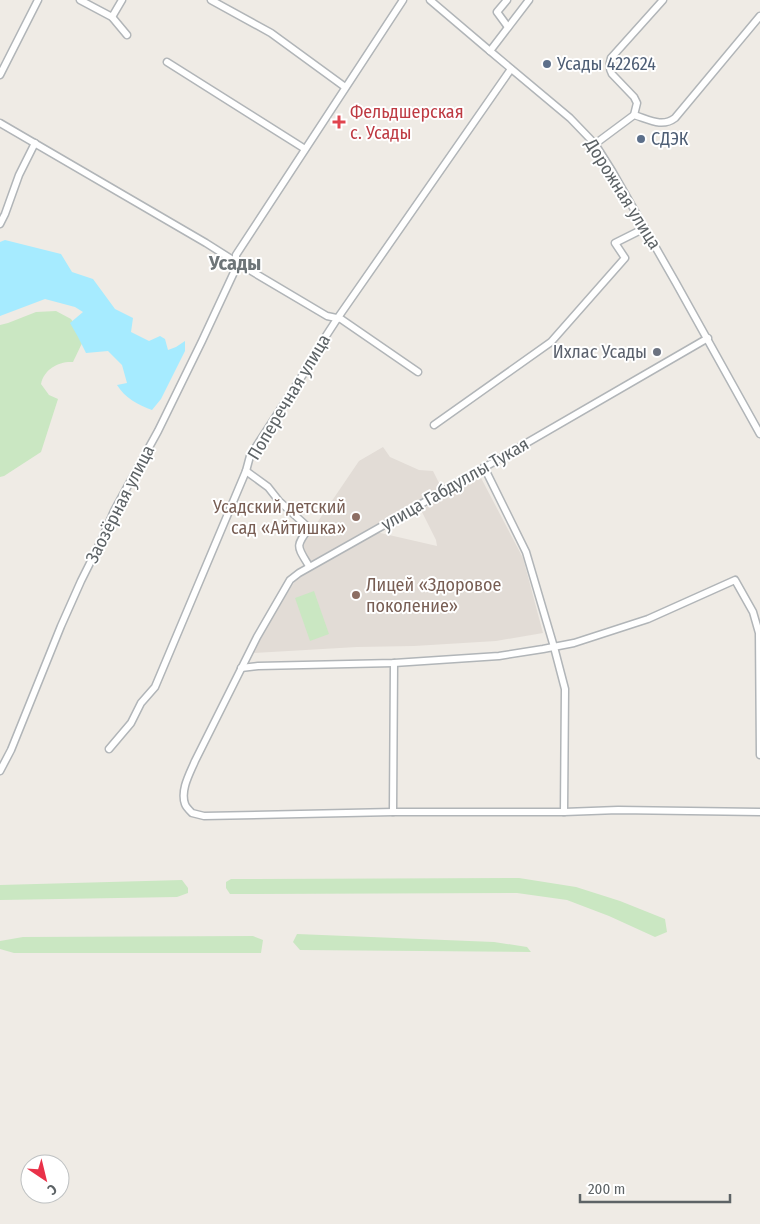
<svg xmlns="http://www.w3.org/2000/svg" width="760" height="1224" viewBox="0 0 760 1224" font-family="'Fira Sans Condensed',sans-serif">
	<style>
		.education { fill: #e2dcd6 }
		.green { fill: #cae7c2 }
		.water { fill: #a6ebff }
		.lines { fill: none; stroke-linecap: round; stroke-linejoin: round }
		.minor-casing { stroke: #b1b5b8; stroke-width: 9 }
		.minor { stroke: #fff; stroke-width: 6 }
		.service-dot { fill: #5c6f8a; stroke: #fff; stroke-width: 2 }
		.health-dot { fill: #e0444e; stroke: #fff; stroke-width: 2 }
		.worship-dot { fill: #6b7280; stroke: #fff; stroke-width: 2 }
		.education-dot { fill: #8d6e63; stroke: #fff; stroke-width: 2 }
		.labels { text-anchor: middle; stroke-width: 4; stroke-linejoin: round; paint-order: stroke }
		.service-label { font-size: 18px; fill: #4e5e75; stroke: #fff; text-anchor: start }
		.health-label { font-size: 18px; fill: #be3a42; stroke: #fff; text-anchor: start }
		.street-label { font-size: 18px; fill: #5d6366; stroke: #fff }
		.worship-label { font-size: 18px; fill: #5b616d; stroke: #fff; text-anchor: end }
		.education-label { font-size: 18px; fill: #785e54; stroke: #fff; text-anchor: end }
		.quarter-label { font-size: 20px; font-weight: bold; fill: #6e7578; stroke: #fff }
	</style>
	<rect width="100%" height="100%" fill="#efebe5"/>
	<g class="education">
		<path d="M383 447 390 457 419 470 433 471 442 489 310 563 302 548V545L359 461Z"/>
		<path d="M480 476 523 558 543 633 496 641 414 646 357 647 252 653 275 612 297 578 376 532 437 546 436 540 421 510Z"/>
	</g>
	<g class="green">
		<path d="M56 311 71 319 84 339 73 362C59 361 44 369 41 384L49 395 58 399 41 452 4 476 0 477V325L8 323 36 312Z"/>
		<path d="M314 591 329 634 310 641 295 598Z"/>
		<path d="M519 878 576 887 620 901 665 919 667 932 655 937 609 916 567 900 517 893 230 894 226 888V882L231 879Z"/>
		<path d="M182 880 188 888V893L177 897 0 900V885Z"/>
		<path d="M297 934 494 942 527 947 531 952 300 950 293 942Z"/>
		<path d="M253 936 263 940 261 953H14L0 949V941L23 937Z"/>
	</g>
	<path class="water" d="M5 240 61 254 72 272 93 279 115 309 133 318 131 332 149 341 160 336 165 339 168 350 176 347 185 341V351L161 399 152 410C138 405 125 398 117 385L127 383 122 365 108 351 86 353 78 337 70 323 83 312 75 307 45 299 0 316V242Z"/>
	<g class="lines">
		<defs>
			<g id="minor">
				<path d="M80 0 112 17 127 35"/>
				<path d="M211 0 271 33 345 87"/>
				<path d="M430 0 490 51 570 118 595 144 612 171 676 283 760 434"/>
				<path d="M507 0 497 12 508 27"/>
				<path d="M112 17 122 0"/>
				<path d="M490 51 529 0"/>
				<path d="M167 62 305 149"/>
				<path d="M0 75 38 0"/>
				<path d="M634 115 637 103 634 97 612 74C609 68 609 65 611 58L663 0"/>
				<path d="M0 123 206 243 236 262 327 316 341 319 418 372"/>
				<path d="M595 144 634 115C648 119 662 128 675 118L760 16"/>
				<path d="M0 224 5 214 19 175 35 143"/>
				<path d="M708 338 416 507 299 573 290 580 257 637 195 761C190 773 180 790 185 804 186 807 190 811 192 813L204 816 393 812H564L618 810 760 812"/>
				<path d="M434 425 551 342 625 258 615 243 645 228"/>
				<path d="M484 467 526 552 554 647 565 689 564 812"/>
				<path d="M246 471 268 487 279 501 309 528C295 547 297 546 309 566"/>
				<path d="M241 668 258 666 394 663 499 656 543 649 574 643 648 619 735 580 753 612 759 633 760 755"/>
				<path d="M109 749 131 723 141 703 155 687 246 471 250 456 319 350 324 339 337 319 511 69"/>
				<path d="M0 771 11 750 61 626 81 581 100 543 114 511 158 431 202 341 236 268V255L403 0"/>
				<path d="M393 812 394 663"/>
			</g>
		</defs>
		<use href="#minor" class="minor-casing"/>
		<use href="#minor" class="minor"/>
	</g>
	<g class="service-dot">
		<circle cx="547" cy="64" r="5"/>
		<circle cx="641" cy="139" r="5"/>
	</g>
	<path class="health-dot" d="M336.5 114.5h5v5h5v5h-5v5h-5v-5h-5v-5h5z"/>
	<circle class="worship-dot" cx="657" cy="352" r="5"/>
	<g class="education-dot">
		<circle cx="356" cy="517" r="5"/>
		<circle cx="356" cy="595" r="5"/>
	</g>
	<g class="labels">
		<g class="service-label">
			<text x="557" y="70">Усады 422624</text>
			<text x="651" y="145">СДЭК</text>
		</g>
		<g class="health-label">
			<text x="350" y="118">Фельдшерская<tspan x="350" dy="21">с. Усады</tspan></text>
		</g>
		<g class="street-label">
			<text transform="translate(623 194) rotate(58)" y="6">Дорожная улица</text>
			<text transform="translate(289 397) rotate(-59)" y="6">Поперечная улица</text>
			<text transform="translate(455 484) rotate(-30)" y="6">улица Габдуллы Тукая</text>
			<text transform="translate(120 504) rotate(-63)" y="6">Заозёрная улица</text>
		</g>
		<g class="worship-label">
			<text x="647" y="358">Ихлас Усады</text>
		</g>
		<g class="education-label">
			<text x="346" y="513">Усадский детский<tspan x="346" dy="21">сад «Айтишка»</tspan></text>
			<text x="366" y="591" text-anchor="start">Лицей «Здоровое<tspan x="366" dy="21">поколение»</tspan></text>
		</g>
		<g class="quarter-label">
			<text x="235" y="270">Усады</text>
		</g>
	</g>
	<g transform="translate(45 1179) rotate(145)"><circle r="24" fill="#ffffff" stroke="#bec1c2"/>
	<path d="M0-4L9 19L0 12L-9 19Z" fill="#e93149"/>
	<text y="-8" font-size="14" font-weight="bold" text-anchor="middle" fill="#5d6366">С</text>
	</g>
	<path d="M580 1194v8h150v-8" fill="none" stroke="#5d6366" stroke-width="2.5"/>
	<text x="588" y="1194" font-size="15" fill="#5d6366" stroke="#ffffff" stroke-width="4" paint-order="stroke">200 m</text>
</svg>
